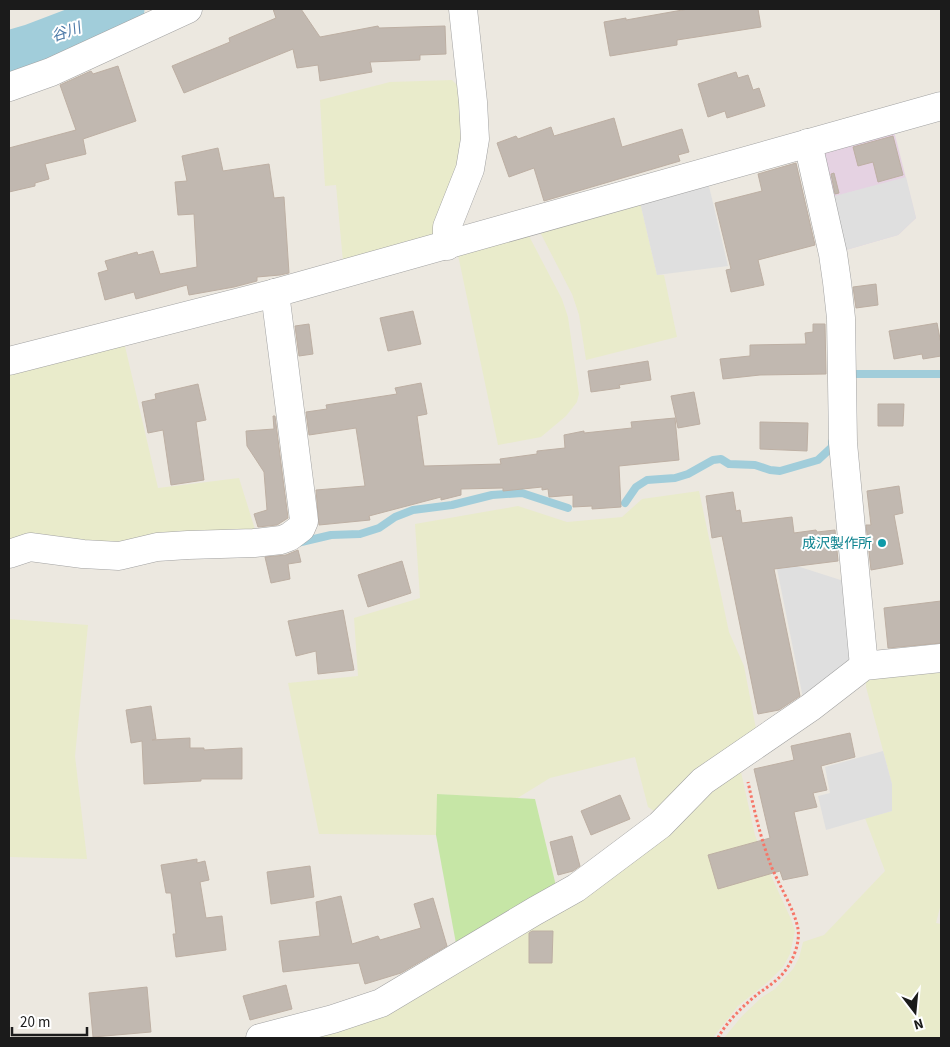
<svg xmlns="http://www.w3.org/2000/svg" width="950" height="1047" viewBox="0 0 950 1047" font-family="'Source Sans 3','Noto Sans JP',sans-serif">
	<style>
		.industrial { fill: #e5d2e2 }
		.farmland { fill: #e9ebcb }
		.grass { fill: #c6e6a6 }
		.parking { fill: #dfdfdf }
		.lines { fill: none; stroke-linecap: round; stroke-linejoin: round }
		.stream { stroke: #a1cdda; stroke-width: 8 }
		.river { stroke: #a1cdda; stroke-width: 45 }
		.building { fill: #c1b8b0; stroke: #bdafa3 }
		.minor-casing { stroke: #a2a2a2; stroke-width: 29 }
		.path { stroke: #f67668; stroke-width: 3; stroke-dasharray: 2.5 2.5; stroke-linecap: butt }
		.minor { stroke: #fff; stroke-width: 28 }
		.culture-dot { fill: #0f9aa8; stroke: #fff; stroke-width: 2 }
		.labels { text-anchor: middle; stroke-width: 4; stroke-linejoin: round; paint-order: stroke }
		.culture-label { font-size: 14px; fill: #0d838f; stroke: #fff; text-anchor: end }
		.water-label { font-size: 15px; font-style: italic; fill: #4b79a7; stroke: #fff }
	</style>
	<rect width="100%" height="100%" fill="#ece8e0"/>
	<path class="industrial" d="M894 131 916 218 898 235 839 252 819 154Z"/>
	<g class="farmland">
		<path d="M452 80 462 90 464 167 439 235 343 262 336 185 325 186 320 100 390 82Z"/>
		<path d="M640 202 657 275H664L677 337 586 360 579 315 572 294 541 234 542 231Z"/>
		<path d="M529 236 562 299 568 317 579 394 577 402 566 416 541 437 498 445 458 255Z"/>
		<path d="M124 342 158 488 239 478 258 539 9 548V372Z"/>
		<path d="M699 491 729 632 744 666 757 734 660 815 648 807 635 757 550 778 516 799 438 794 436 835 319 834 288 683 358 676 354 618 420 598 415 524 518 506 567 522 622 517 642 499Z"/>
		<path d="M9 619 88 625 75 756 87 859 9 857Z"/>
		<path d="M941 665V904L936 923 941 924V1038H724L742 1016 762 997 775 989 793 969 799 958 803 942 824 935 885 871 865 818 892 811V784L866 687V679Z"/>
		<path d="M741 772 755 835 767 867 791 919 795 931 790 954 783 967 769 981 738 1006 719 1030 713 1038H291L341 1025 708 787Z"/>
	</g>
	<path class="grass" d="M437 794 535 799 557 890 457 949 436 835Z"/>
	<g class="parking">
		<path d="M906 177 916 218 898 235 839 252 827 198Z"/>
		<path d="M708 182 728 266 657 275 640 202Z"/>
		<path d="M775 559 850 583 856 662 804 703Z"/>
		<path d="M883 751 892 784V811L826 830 818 796 830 793 825 767Z"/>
	</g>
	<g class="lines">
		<g class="stream">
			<path d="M851 374H941"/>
			<path d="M625 503 636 487 647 480 675 478 688 474 713 460 721 459 729 464 755 465 770 470 780 471 818 460 832 447V442"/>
			<path d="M297 543 331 535 360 534 379 528 395 517 413 510 452 505 492 495 522 493 568 508"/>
		</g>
		<path class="river" d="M9 53 33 46 112 16 122 9"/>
	</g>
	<g class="building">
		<path d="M273 9H301L320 37 378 26 379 28 445 26 446 54 420 55V60L370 62 372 72 320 81 318 65 297 68 293 49 184 93 172 66 230 42 229 38 276 18Z"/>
		<path d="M688 9H758L761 27 677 40V45L610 56 604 22 626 18V20Z"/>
		<path d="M118 66 136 121 83 139 86 154 45 164 49 179 35 183V186L9 192V148L76 130 60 85 91 71 93 74Z"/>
		<path d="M736 72 738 78 748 75 753 90 759 88 765 106 727 118 725 111 708 117 698 84Z"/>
		<path d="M614 118 622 147 682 129 689 152 678 155 680 161 544 201 534 168 509 177 497 143 516 136 518 139 551 127 554 136Z"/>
		<path d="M893 136 903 175 878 182 873 162 858 166 853 147Z"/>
		<path d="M218 148 223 171 269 164 274 198 284 197 289 273 280 275 257 277V281L234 287 189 295 187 285 136 299 134 292 105 300 98 273 108 270 105 261 137 252 138 255 153 251 160 274 197 267 194 214 178 215 175 182 187 181 182 156Z"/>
		<path d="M796 163 815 245 758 260 764 285 731 292 726 270 731 269 715 203 762 191 758 174Z"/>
		<path d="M834 173 839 193 835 194 831 174Z"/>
		<path d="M876 284 878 305 856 308 853 287Z"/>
		<path d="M413 311 421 344 388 351 380 318Z"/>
		<path d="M937 323 941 344V356L923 359 922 354 894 359 889 331Z"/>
		<path d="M309 324 313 354 299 356 295 326Z"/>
		<path d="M813 324H825L826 374 760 375 723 379 720 359 750 356V345L806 344 805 333 813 332Z"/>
		<path d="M648 361 651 380 619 385 620 388 591 392 588 371Z"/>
		<path d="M421 383 427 414 417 416 424 466 501 464 500 459 537 454V451L565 448 564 435 584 431V433L632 428 631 422 675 418 679 460 619 466 621 507 592 509V506L573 507V495L549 497 548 489 542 490V487L503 491V488L461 489V495L441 500V497L369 516 370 520 319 525 316 490 365 486 356 428 309 435 306 412 327 409 326 405 397 394 395 388Z"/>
		<path d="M198 384 206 420 196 422 204 480 171 485 163 430 148 433 142 402 156 399 155 394Z"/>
		<path d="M694 392 700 424 678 428 671 396Z"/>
		<path d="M878 404H904L903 426H878Z"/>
		<path d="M273 416H275L288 518 277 525 258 527 254 514 267 510 264 472 247 446 246 431 274 429Z"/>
		<path d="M760 422 808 423 807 451 760 449Z"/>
		<path d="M899 486 903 513 894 515 903 564 871 570 866 525H871L867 491Z"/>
		<path d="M733 492 736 511 740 510 742 523 792 517 794 533 816 530 817 532 835 530 838 561 774 569 800 696 779 710 758 714 722 536 712 538 706 496Z"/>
		<path d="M298 550 301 562 288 564 290 579 271 583 265 557 286 555Z"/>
		<path d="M402 561 411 593 368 607 358 575Z"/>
		<path d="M941 601V643L888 648 884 608Z"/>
		<path d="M343 610 354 670 318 674 316 651 296 656 288 621Z"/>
		<path d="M151 706 156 739 152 740 190 738V748H204V750L242 748V779H201V781L144 784 142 741 131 743 126 710Z"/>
		<path d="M850 733 855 757 821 766 827 790 813 793 817 807 794 812 808 875 783 880 780 871 718 889 708 855 770 838 754 769 794 760 791 746Z"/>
		<path d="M620 795 630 819 591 835 581 811Z"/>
		<path d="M572 836 580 866 573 871 558 875 550 842Z"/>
		<path d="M197 859V863L205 861 209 880 200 882 206 918 222 916 226 950 176 957 173 934H176L171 893H166L161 865Z"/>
		<path d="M310 866 314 897 271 904 267 872Z"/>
		<path d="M341 896 352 944 378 936 380 940 421 928 414 904 433 898 447 946 401 973 365 984 359 963 283 972 279 941 320 936 316 902Z"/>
		<path d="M532 931H553L552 963H529V933Z"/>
		<path d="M286 985 292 1009 250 1020 243 996Z"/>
		<path d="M147 987 151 1032 93 1037 89 993Z"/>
	</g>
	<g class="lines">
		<defs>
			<g id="minor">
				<path d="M9 87 51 72 188 9"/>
				<path d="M808 143 833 254 837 282 841 318 843 443 864 666"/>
				<path d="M447 246V227L470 169 475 139 473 102 463 9"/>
				<path d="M9 361 275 293 941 106"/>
				<path d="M9 554 30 547 83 554 119 556 157 547 188 545 254 543 281 540 289 537 301 528 304 521 303 512 275 293"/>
				<path d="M260 1038 333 1019 381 1003 535 911 576 888 660 825 703 781 811 707 864 666 941 658"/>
			</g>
		</defs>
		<use href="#minor" class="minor-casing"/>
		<path class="path" d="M718 1038C727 1021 744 1005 759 993 769 986 780 979 787 968 794 958 800 942 798 929 795 910 777 882 770 863 760 836 754 809 748 782"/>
		<use href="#minor" class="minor"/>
	</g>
	<circle class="culture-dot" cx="882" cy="543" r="5"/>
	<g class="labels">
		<g class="culture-label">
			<text x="872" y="548">成沢製作所</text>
		</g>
		<g class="water-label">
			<text transform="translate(66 32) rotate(-19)" y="5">谷川</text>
		</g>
	</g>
	<rect width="950" height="1047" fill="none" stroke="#1b1b1b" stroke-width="20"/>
	<g transform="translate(915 1012) rotate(164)" stroke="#ffffff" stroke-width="4" paint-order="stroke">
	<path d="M0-4L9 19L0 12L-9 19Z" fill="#1b1b1b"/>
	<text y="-8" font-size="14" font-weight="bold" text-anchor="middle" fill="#1b1b1b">N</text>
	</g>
	<path d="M12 1027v8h75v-8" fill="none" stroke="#1b1b1b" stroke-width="2.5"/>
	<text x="20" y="1027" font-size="15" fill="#1b1b1b" stroke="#ffffff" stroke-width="4" paint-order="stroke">20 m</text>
</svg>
